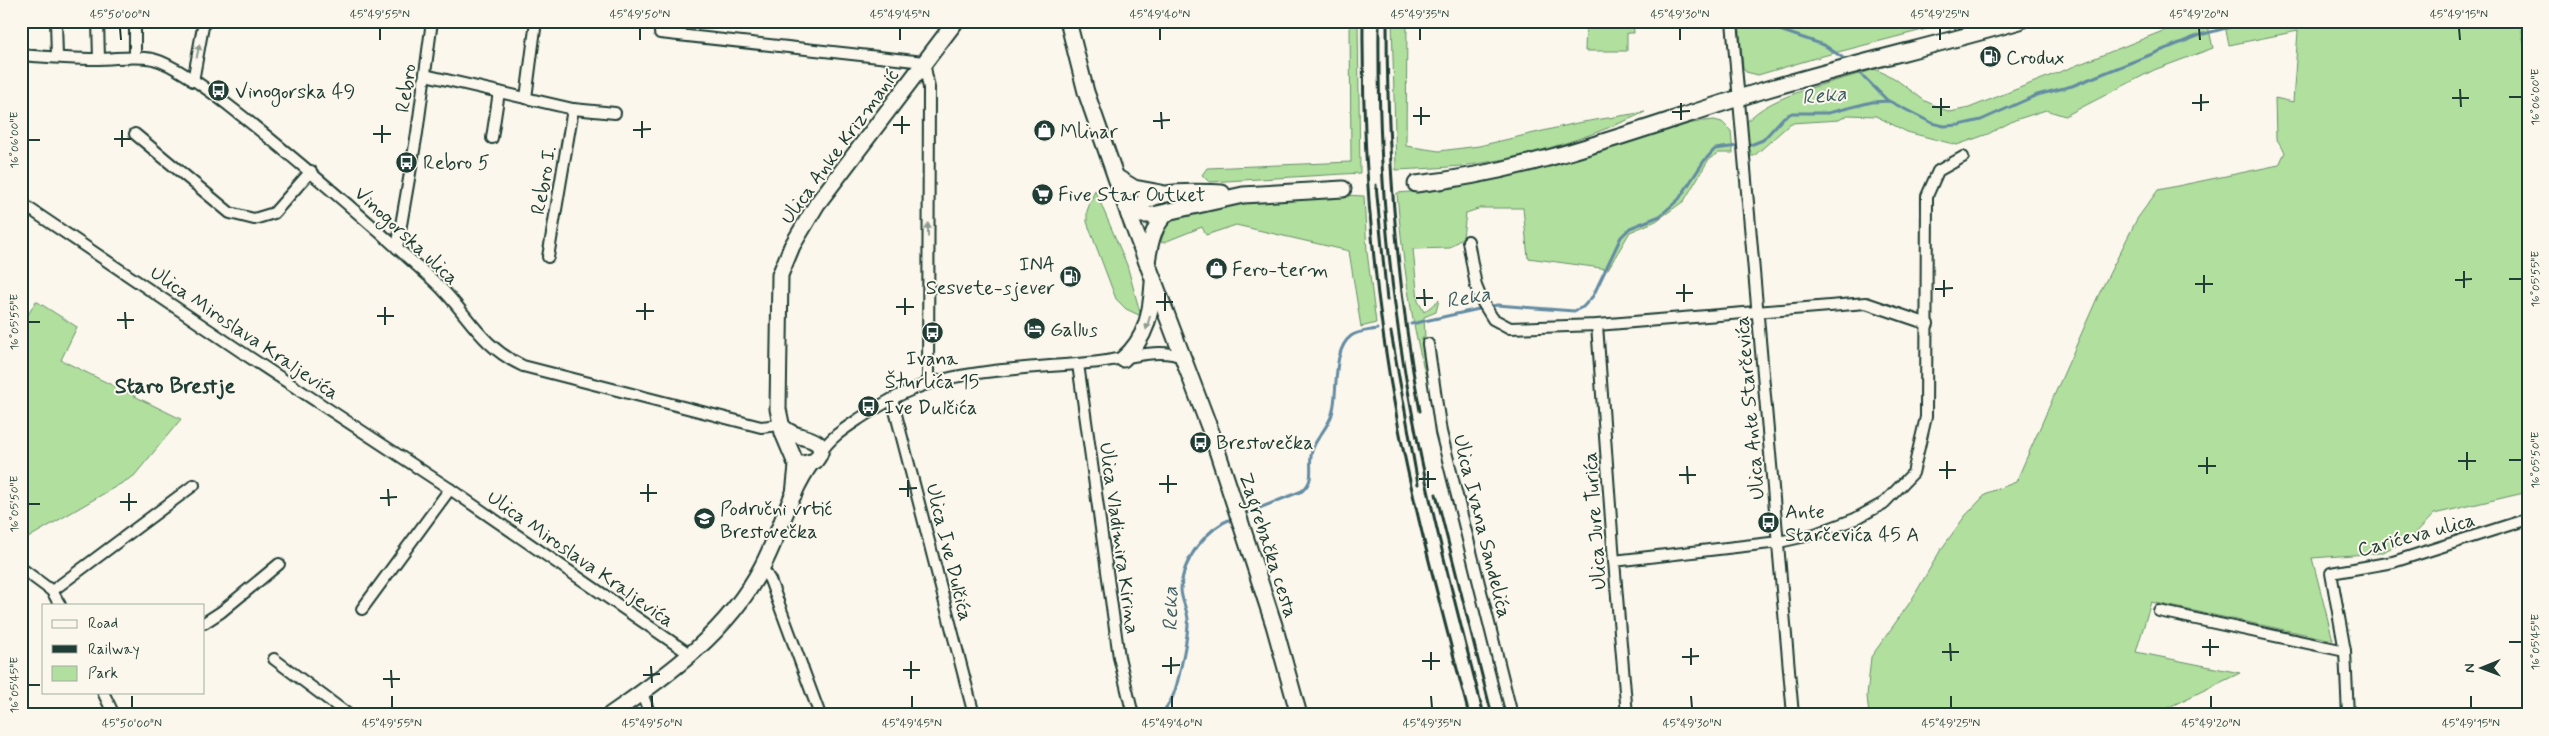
<svg xmlns="http://www.w3.org/2000/svg" width="2549" height="736" viewBox="0 0 2549 736" font-family="Mynerve,sans-serif">
	<style>
		.green { fill: #b0df9e; stroke: #688e69 }
		.lines { fill: none; stroke-linecap: round; stroke-linejoin: round }
		.stream { stroke: #638ba2; stroke-width: 3 }
		.street-casing { stroke: #1f3d34; stroke-width: 14 }
		.secondary-casing { stroke: #1f3d34; stroke-width: 19 }
		.street { stroke: #fbf7ec; stroke-width: 10 }
		.secondary { stroke: #fbf7ec; stroke-width: 15 }
		.rail { stroke: #1f3d34; stroke-width: 3 }
		.oneway { fill: #8d9a90 }
		.ticks { fill: none; stroke: #1f3d34; stroke-width: 2 }
		.labels { text-anchor: middle; stroke-width: 4; stroke-linejoin: round; paint-order: stroke }
		.poi-label { font-size: 20px; fill: #1f3d34; stroke: #fbf7ec; text-anchor: start }
		.street-label { font-size: 20px; fill: #1f3d34; stroke: #fbf7ec }
		.water-label { font-size: 21px; font-style: italic; fill: #3c5e62; stroke: #fbf7ec }
		.quarter-label { font-size: 22px; font-weight: bold; fill: #1f3d34; stroke: #fbf7ec }
		.neatline { fill: none; stroke: #1f3d34; stroke-width: 2 }
		.ticks-label { font-size: 12px; text-anchor: middle; fill: #1f3d34 }
	</style>
	<rect width="100%" height="100%" fill="#fbf7ec"/>
	<filter id="ink" filterUnits="userSpaceOnUse"><feTurbulence type="fractalNoise" baseFrequency=".02" numOctaves="2"/><feDisplacementMap in="SourceGraphic" scale="10" xChannelSelector="R" yChannelSelector="G"/><feConvolveMatrix kernelMatrix="1 2 1 2 8 2 1 2 1" color-interpolation-filters="sRGB"/></filter>
	<g filter="url(#ink)">
		<g class="green">
			<path d="M1350 21H1358L1360 173 1209 182 1202 175 1207 168 1351 162Z"/>
			<path d="M1392 21H1407L1406 146 1439 151 1479 146 1577 123 1645 112C1590 138 1522 159 1461 166 1440 168 1418 169 1396 170Z"/>
			<path d="M1586 21H1633L1634 33H1627V51H1585Z"/>
			<path d="M1739 21H1957L1819 57 1758 75 1746 72 1743 68Z"/>
			<path d="M2188 21H2207L2213 48 2154 70 2065 116 2046 110 2015 120 1988 134 1957 145 1907 132 1876 116 1848 115 1839 120 1791 123 1754 156H1749L1746 123C1770 93 1838 82 1875 69L1894 78 1925 101 1950 112 1969 108Z"/>
			<path d="M2224 21H2520L2528 67V492L2434 514 2409 540 2380 553 2312 558 2333 640 2151 602 2136 652 2240 673 2165 709V715H1869L1867 696 1871 657 1911 601 1940 551 1965 516 1987 493 2016 482 2098 296 2137 219 2158 190 2279 165 2285 152 2276 138 2275 98 2293 102 2298 31 2229 45Z"/>
			<path d="M1714 120 1722 122 1731 131 1733 153H1719L1709 159 1684 201 1656 221 1630 232 1608 269 1528 258 1523 208H1481L1466 213 1463 237 1450 248 1413 249 1418 301 1424 312 1439 300 1436 312 1424 317 1425 338H1422L1426 377C1410 317 1402 255 1397 193 1470 188 1544 168 1615 147 1647 138 1681 122 1714 120Z"/>
			<path d="M1095 190 1127 265 1141 316 1126 309 1116 299 1087 222V211Z"/>
			<path d="M1344 195 1364 196 1367 252 1376 323 1361 327 1349 251 1236 225 1206 235 1202 227 1162 243 1161 241 1167 224 1173 220 1171 217 1219 206Z"/>
			<path d="M36 301 77 327 61 360 181 419 134 476 21 542V327Z"/>
		</g>
		<g class="lines">
			<g class="stream">
				<path d="M1753 21 1824 45 1849 62"/>
				<path d="M1857 70 1888 101"/>
				<path d="M1411 324 1497 305 1574 311 1583 307 1593 296 1621 237 1630 228 1660 216 1679 199 1704 161 1715 149 1753 144 1763 140 1784 117 1792 113H1828L1872 102 1889 101 1932 123 1944 126 1959 125 1981 120 2037 95 2072 86 2200 35 2252 21"/>
				<path d="M1242 515 1302 491C1315 480 1309 470 1311 456 1312 441 1328 429 1332 414 1339 393 1331 351 1351 336 1358 331 1368 331 1377 329"/>
				<path d="M1161 715C1165 709 1169 704 1172 698 1178 686 1189 633 1188 619 1187 609 1181 599 1181 589 1182 559 1207 528 1233 518"/>
			</g>
			<defs>
				<g id="street">
					<path d="M56 21 57 57"/>
					<path d="M98 21 99 59"/>
					<path d="M1732 21 1793 715"/>
					<path d="M660 33 924 62 929 88 928 383"/>
					<path d="M21 55C46 57 72 59 97 59 116 59 134 55 153 59 177 65 222 100 242 116 308 169 371 224 434 281 468 312 478 345 523 366L761 427 780 425"/>
					<path d="M135 56V21"/>
					<path d="M425 75 573 109 615 113"/>
					<path d="M193 81 204 21"/>
					<path d="M526 98 536 21"/>
					<path d="M135 134 230 213 254 219 274 213 311 171"/>
					<path d="M492 138 499 92"/>
					<path d="M21 203 246 355 450 489 691 655"/>
					<path d="M1468 241 1476 286 1483 303 1493 319 1510 328 1597 325 1866 303 1928 324"/>
					<path d="M397 248 417 133 432 21"/>
					<path d="M548 257 573 109"/>
					<path d="M1597 325 1614 561 1627 715"/>
					<path d="M1428 344 1441 432 1512 715"/>
					<path d="M1078 364 1119 657 1133 715"/>
					<path d="M892 399 974 715"/>
					<path d="M820 454C830 437 847 427 862 417 879 406 897 395 916 388 967 368 1043 368 1099 362 1125 359 1160 346 1184 358"/>
					<path d="M1614 561 1779 542 1815 534 1855 519 1884 503 1913 473 1926 417 1927 196 1938 171 1963 157"/>
					<path d="M762 567 770 580 820 715"/>
					<path d="M21 568 52 591 60 605"/>
					<path d="M52 591 194 485"/>
					<path d="M362 609 450 489"/>
					<path d="M2159 611 2345 651"/>
					<path d="M204 623 221 612 279 564"/>
					<path d="M274 659 349 715"/>
					<path d="M103 692 114 715"/>
					<path d="M642 693 650 715"/>
					<path d="M2348 715 2345 651 2331 573 2393 562 2528 519"/>
				</g>
				<g id="secondary">
					<path d="M1068 21 1086 92 1129 215 1211 432 1274 625 1299 715"/>
					<path d="M1116 177 1134 188 1161 193"/>
					<path d="M1416 184C1536 171 1647 126 1761 91 1846 65 1934 46 2020 21"/>
					<path d="M1129 215H1153L1243 195 1343 189"/>
					<path d="M1129 215C1151 187 1190 192 1222 193"/>
					<path d="M1147 262C1150 243 1153 223 1170 211"/>
					<path d="M1123 359C1147 338 1151 313 1153 283"/>
					<path d="M780 425C784 428 788 432 794 434 805 439 832 440 815 461L803 464"/>
					<path d="M794 494 797 466 783 433 778 409 780 275 792 246 817 204 956 21"/>
					<path d="M610 715C669 674 728 632 762 567 780 533 789 494 811 463"/>
				</g>
			</defs>
			<use href="#street" class="street-casing"/>
			<use href="#secondary" class="secondary-casing"/>
			<use href="#street" class="street"/>
			<use href="#secondary" class="secondary"/>
			<g class="rail">
				<path d="M1363 21C1362 156 1373 292 1398 424 1417 522 1444 618 1469 715"/>
				<path d="M1379 21C1378 121 1383 221 1397 320 1415 454 1450 584 1484 715"/>
				<path d="M1387 21C1387 152 1396 283 1420 411"/>
				<path d="M1376 185 1387 300"/>
				<path d="M1391 332 1418 484"/>
				<path d="M1436 494 1492 715"/>
			</g>
		</g>
		<defs><path id="oneway-solid" d="M-6-.8H1V-3.2L6.5 0L1 3.2V.8H-6Z" transform="scale(1.25)"/></defs>
		<g class="oneway">
			<use href="#oneway-solid" transform="translate(198 51) rotate(-79)"/>
			<use href="#oneway-solid" transform="translate(928 230) rotate(-90)"/>
			<use href="#oneway-solid" transform="translate(1148 323) rotate(106)"/>
		</g>
	</g>
	<path class="ticks" d="M120 28 121 40M380 28V40M640 28V40M900 28V40M1160 28V40M1420 28V40M1680 28V40M1940 28V40M2199 28 2200 40M2459 28 2460 40M2460 89 2461 107M2201 94V111M2509 97H2522M1941 98V116M2452 98H2469M1681 103V120M2192 103 2209 102M1421 107V125M1932 107H1950M1161 112 1162 129M1672 112 1690 111M902 116V134M1413 116H1430M642 121V138M1153 121 1170 120M382 125V143M893 125H910M122 130V147M633 130 651 129M373 134H391M114 139H131M28 140H40M2464 271V288M2204 275V293M2509 279H2522M1944 280V297M2455 280 2472 279M1684 284V302M2195 284H2213M1424 289 1425 306M1935 289 1953 288M1165 293V311M1676 293H1693M905 298V315M1416 298H1433M1156 302H1173M645 303V320M385 307V325M896 307H914M636 311H654M125 312 126 329M377 316H394M117 320H134M28 322H40M2467 452V470M2207 457V474M2509 460H2522M1947 461V479M2458 461H2476M1687 466 1688 484M2198 466H2216M1939 470H1956M1428 471V488M1168 475V493M1679 475H1696M1419 479H1436M908 480V497M648 484V502M1159 484H1177M388 489 389 506M899 489 917 488M129 493V511M640 493H657M380 498 397 497M120 502H137M28 504H40M2210 639V656M2509 642H2522M1950 643 1951 661M2202 647H2219M1691 648V665M1431 652V670M1942 652H1959M1171 657V674M1682 657 1699 656M911 661V679M1422 661H1440M651 666 652 683M1162 666 1180 665M391 670 392 688M903 670H920M643 675 660 674M383 679H400M28 685H40M132 696V708M392 696V708M652 696V708M912 696V708M1172 696V708M1431 696 1432 708M1691 696 1692 708M1951 696V708M2211 696V708M2471 696V708"/>
	<defs>
		<symbol id="fuel-disc" viewBox="-11 -11 22 22"><circle r="9.5" fill="#1f3d34" stroke="#fbf7ec"/><path d="M-5.5-6h7V0h2V4h1.3V-2.5L3-4.5l.8-.8L6-3V5H2.5V1h-1V6h-7ZM-4.2-4.7v3.2H.2V-4.7Z" fill="#fff"/></symbol>
		<symbol id="bus-disc" viewBox="-11 -11 22 22"><circle r="9.5" fill="#1f3d34" stroke="#fbf7ec"/><path d="M-5-6H5V4H4V6H2V4H-2V6H-4V4H-5ZM-3.5-4V0h7V-4ZM-3.5 1.2v1.5H-2V1.2ZM2 1.2v1.5H3.5V1.2Z" fill="#fff"/></symbol>
		<symbol id="shop-disc" viewBox="-11 -11 22 22"><circle r="9.5" fill="#1f3d34" stroke="#fbf7ec"/><path d="M-5-2.5h2.3a2.7 3.5 0 0 1 5.4 0H5L5.5 6h-11ZM-1.5-2.5h3a1.5 2.3 0 0 0-3 0Z" fill="#fff"/></symbol>
		<symbol id="supermarket-disc" viewBox="-11 -11 22 22"><circle r="9.5" fill="#1f3d34" stroke="#fbf7ec"/><path d="M-6-5.5h2.5l.6 2H6L4.5 2H-2.5L-4.4-4H-6ZM-1.5 3.2a1.3 1.3 0 1 0 .1 0ZM3 3.2a1.3 1.3 0 1 0 .1 0Z" fill="#fff"/></symbol>
		<symbol id="hotel-disc" viewBox="-11 -11 22 22"><circle r="9.5" fill="#1f3d34" stroke="#fbf7ec"/><path d="M-6-4.5h1.5V1H6V5H4.5V3h-9V5H-6ZM-4 0a1.8 1.8 0 1 1 3.6 0ZM.5 0V-2.5h3Q6-2.5 6 0Z" fill="#fff"/></symbol>
		<symbol id="school-disc" viewBox="-11 -11 22 22"><circle r="9.5" fill="#1f3d34" stroke="#fbf7ec"/><path d="M0-5L7-2L0 1L-7-2ZM-4 1L0 2.5L4 1V4Q0 6-4 4Z" fill="#fff"/></symbol>
	</defs>
	<g fill-rule="evenodd">
		<use href="#fuel-disc" x="1978" y="44" width="25" height="25"/>
		<use href="#bus-disc" x="206" y="78" width="25" height="25"/>
		<use href="#shop-disc" x="1032" y="118" width="25" height="25"/>
		<use href="#bus-disc" x="394" y="150" width="25" height="25"/>
		<use href="#supermarket-disc" x="1030" y="182" width="25" height="25"/>
		<use href="#shop-disc" x="1204" y="256" width="25" height="25"/>
		<use href="#fuel-disc" x="1058" y="264" width="25" height="25"/>
		<use href="#hotel-disc" x="1022" y="316" width="25" height="25"/>
		<use href="#bus-disc" x="920" y="320" width="25" height="25"/>
		<use href="#bus-disc" x="856" y="394" width="25" height="25"/>
		<use href="#bus-disc" x="1188" y="430" width="25" height="25"/>
		<use href="#school-disc" x="692" y="506" width="25" height="25"/>
		<use href="#bus-disc" x="1756" y="510" width="25" height="25"/>
	</g>
	<g class="labels">
		<g class="poi-label">
			<text x="2006" y="64">Crodux</text>
			<text x="235" y="98">Vinogorska 49</text>
			<text x="1060" y="138">Mlinar</text>
			<text x="423" y="169">Rebro 5</text>
			<text x="1058" y="201">Five Star Outket</text>
			<text x="1055" y="271" text-anchor="end">INA<tspan x="1055" dy="23">Sesvete-sjever</tspan></text>
			<text x="1232" y="276">Fero-term</text>
			<text x="1050" y="336">Gallus</text>
			<text x="932" y="365" text-anchor="middle">Ivana<tspan x="932" dy="23">Šturlića 15</tspan></text>
			<text x="884" y="414">Ive Dulčića</text>
			<text x="1216" y="449">Brestovečka</text>
			<text x="720" y="515">Područni vrtić<tspan x="720" dy="23">Brestovečka</tspan></text>
			<text x="1785" y="518">Ante<tspan x="1785" dy="23">Starčevića 45 A</tspan></text>
		</g>
		<g class="street-label">
			<text transform="translate(405 88) rotate(-82)" y="7">Rebro</text>
			<text transform="translate(839 146) rotate(-54)" y="7">Ulica Anke Krizmanić</text>
			<text transform="translate(543 180) rotate(-80)" y="7">Rebro I.</text>
			<text transform="translate(407 235) rotate(43)" y="7">Vinogorska ulica</text>
			<text transform="translate(245 332) rotate(34)" y="7">Ulica Miroslava Kraljevića</text>
			<text transform="translate(1749 408) rotate(-95)" y="7">Ulica Ante Starčevića</text>
			<text transform="translate(1594 521) rotate(-94)" y="7">Ulica Jure Turića</text>
			<text transform="translate(1483 526) rotate(76)" y="7">Ulica Ivana Sandelića</text>
			<text transform="translate(2416 534) rotate(-15)" y="7">Carićeva ulica</text>
			<text transform="translate(1120 538) rotate(82)" y="7">Ulica Vladimira Kirina</text>
			<text transform="translate(1269 545) rotate(72)" y="7">Zagrebačka cesta</text>
			<text transform="translate(950 552) rotate(76)" y="7">Ulica Ive Dulčića</text>
			<text transform="translate(581 558) rotate(35)" y="7">Ulica Miroslava Kraljevića</text>
		</g>
		<g class="water-label">
			<text transform="translate(1824 95) rotate(-6)" y="7">Reka</text>
			<text transform="translate(1468 297) rotate(-10)" y="7">Reka</text>
			<text transform="translate(1170 609) rotate(-90)" y="7">Reka</text>
		</g>
		<g class="quarter-label">
			<text x="175" y="393">Staro Brestje</text>
		</g>
	</g>
	<rect width="2549" height="736" fill="none" stroke="#fbf7ec" stroke-width="55"/>
	<rect x="42" y="604" width="162" height="90" fill="#fbf7ec" stroke="#a3ada2"/>
	<rect x="52" y="620" width="25" height="8" fill="#fbf7ec" stroke="#a3ada2"/>
	<text x="88" y="628" font-size="15" fill="#1f3d34">Road</text>
	<rect x="52" y="645" width="25" height="8" fill="#1f3d34" stroke="#a3ada2"/>
	<text x="88" y="654" font-size="15" fill="#1f3d34">Railway</text>
	<rect x="52" y="666" width="25" height="15" fill="#b0df9e" stroke="#a3ada2"/>
	<text x="88" y="678" font-size="15" fill="#1f3d34">Park</text>
	<g transform="translate(2482 668) rotate(269)" stroke="#fbf7ec" stroke-width="4" paint-order="stroke">
	<path d="M0-4L9 19L0 12L-9 19Z" fill="#1f3d34"/>
	<text y="-8" font-size="14" font-weight="bold" text-anchor="middle" fill="#1f3d34">N</text>
	</g>
	<rect x="28" y="28" width="2494" height="680" class="neatline"/>
	<g class="ticks-label">
		<text x="120" y="18">45°50'00"N</text>
		<text x="380" y="18">45°49'55"N</text>
		<text x="640" y="18">45°49'50"N</text>
		<text x="900" y="18">45°49'45"N</text>
		<text x="1160" y="18">45°49'40"N</text>
		<text x="1420" y="18">45°49'35"N</text>
		<text x="1680" y="18">45°49'30"N</text>
		<text x="1940" y="18">45°49'25"N</text>
		<text x="2199" y="18">45°49'20"N</text>
		<text x="2459" y="18">45°49'15"N</text>
		<text transform="translate(2535 97) rotate(-90)" y="4">16°06'00"E</text>
		<text transform="translate(14 140) rotate(-90)" y="4">16°06'00"E</text>
		<text transform="translate(2535 279) rotate(-90)" y="4">16°05'55"E</text>
		<text transform="translate(14 322) rotate(-90)" y="4">16°05'55"E</text>
		<text transform="translate(2535 460) rotate(-90)" y="4">16°05'50"E</text>
		<text transform="translate(14 504) rotate(-90)" y="4">16°05'50"E</text>
		<text transform="translate(2535 642) rotate(-90)" y="4">16°05'45"E</text>
		<text transform="translate(14 685) rotate(-90)" y="4">16°05'45"E</text>
		<text x="132" y="727">45°50'00"N</text>
		<text x="392" y="727">45°49'55"N</text>
		<text x="652" y="727">45°49'50"N</text>
		<text x="912" y="727">45°49'45"N</text>
		<text x="1172" y="727">45°49'40"N</text>
		<text x="1432" y="727">45°49'35"N</text>
		<text x="1692" y="727">45°49'30"N</text>
		<text x="1951" y="727">45°49'25"N</text>
		<text x="2211" y="727">45°49'20"N</text>
		<text x="2471" y="727">45°49'15"N</text>
	</g>
</svg>
